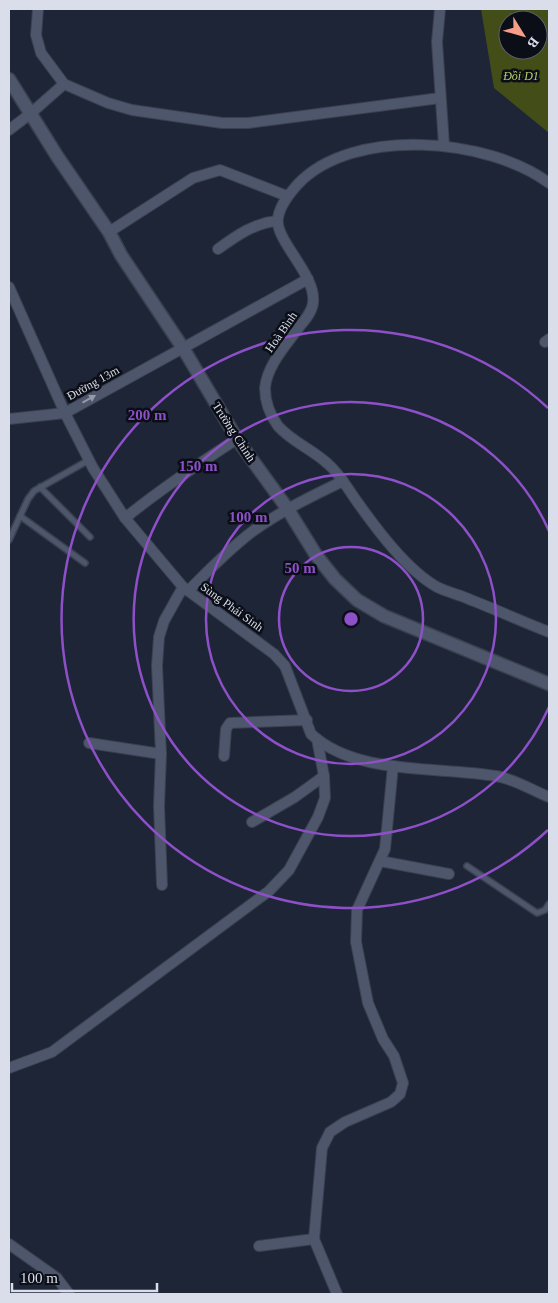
<svg xmlns="http://www.w3.org/2000/svg" width="558" height="1303" viewBox="0 0 558 1303" font-family="'Times New Roman',serif">
	<style>
		.green { fill: #424d17; fill-rule: evenodd }
		.lines { fill: none; stroke-linecap: round; stroke-linejoin: round }
		.lane-casing { stroke: #3a404f; stroke-width: 8 }
		.street-casing { stroke: #3a404f; stroke-width: 12 }
		.secondary-casing { stroke: #3a404f; stroke-width: 15 }
		.lane { stroke: #4e566b; stroke-width: 5 }
		.street { stroke: #4e566b; stroke-width: 10 }
		.secondary { stroke: #4e566b; stroke-width: 12 }
		.oneway { fill: #949aaa }
		.ring { fill: none; stroke: #8e50c8; stroke-width: 2.5 }
		.labels { text-anchor: middle; stroke-width: 5; stroke-linejoin: round; paint-order: stroke }
		.park-label { font-size: 12px; font-style: italic; fill: #b9cf6a; stroke: #0b0e17 }
		.street-label { font-size: 12px; fill: #d9deea; stroke: #0b0e17 }
		.centre { fill: #8e50c8; stroke: #0b0e17; stroke-width: 2.5 }
		.ring-label { font-size: 15px; text-anchor: middle; font-weight: bold; fill: #8e50c8; stroke: #0b0e17; stroke-width: 5; stroke-linejoin: round; paint-order: stroke }
	</style>
	<rect width="100%" height="100%" fill="#1e2537"/>
	<path class="green" d="M481 9H549V133L494 88ZM508 20H538V50H508Z"/>
	<g class="lines">
		<defs>
			<g id="lane">
				<path d="M40 487 90 537"/>
				<path d="M20 516 85 563"/>
				<path d="M9 540 28 499 34 491 89 460"/>
				<path d="M467 866 537 913 545 910 549 904"/>
			</g>
			<g id="street">
				<path d="M38 9 36 35 41 53 64 84 108 103 132 110 222 123H248L440 98"/>
				<path d="M440 9 437 42 444 145"/>
				<path d="M9 130 30 114 64 84"/>
				<path d="M549 183C489 138 353 126 298 184 289 194 280 205 278 218 274 240 317 275 313 303 312 312 305 320 300 326 287 344 267 365 265 388 265 402 270 415 278 426 292 442 312 449 328 464 340 474 348 489 358 503 378 531 407 570 437 587 447 592 460 595 471 600 497 610 523 622 549 632"/>
				<path d="M109 232 193 178 220 170 287 196"/>
				<path d="M218 249C236 236 254 223 277 221"/>
				<path d="M9 287 65 413 93 468 125 518 183 587 274 654 285 666 311 734C356 776 438 766 496 776 515 779 531 790 549 797"/>
				<path d="M545 342 549 339"/>
				<path d="M9 419 65 413 308 279"/>
				<path d="M125 518C161 489 198 464 237 439"/>
				<path d="M188 591C209 570 229 549 253 531 281 511 312 496 343 481"/>
				<path d="M89 743 161 754"/>
				<path d="M224 756 226 729 230 723 307 720"/>
				<path d="M252 822 295 797 324 776"/>
				<path d="M380 861 449 874"/>
				<path d="M162 885 159 806 161 754 157 666 159 637 164 621 183 587"/>
				<path d="M9 1068 52 1052 269 891 289 870 318 817 325 798 324 776 317 739"/>
				<path d="M9 1244 57 1278 69 1294"/>
				<path d="M259 1246 314 1239"/>
				<path d="M337 1294 314 1239 322 1148 330 1132 345 1122 391 1102 400 1094 403 1083 394 1056 383 1039 368 1003 356 942 357 910 385 849 393 766"/>
			</g>
			<path id="secondary" d="M9 79 57 156 109 232 121 255 183 348 237 439 287 508 316 555 335 579 357 600 384 616 549 684"/>
		</defs>
		<use href="#lane" class="lane-casing"/>
		<use href="#street" class="street-casing"/>
		<use href="#secondary" class="secondary-casing"/>
		<use href="#lane" class="lane"/>
		<use href="#street" class="street"/>
		<use href="#secondary" class="secondary"/>
	</g>
	<defs><path id="oneway-solid" d="M-6-.8H1V-3.2L6.5 0L1 3.2V.8H-6Z" transform="scale(1.25)"/></defs>
	<use class="oneway" href="#oneway-solid" transform="translate(89 399) rotate(-29)"/>
	<g class="ring">
		<circle cx="351" cy="619" r="72"/>
		<circle cx="351" cy="619" r="145"/>
		<path d="M549 707A217 217 0 1 1 549 531"/>
		<path d="M548 830A289 289 0 1 1 548 408"/>
	</g>
	<g class="labels">
		<g class="park-label">
			<text x="521" y="80">Đồi D1</text>
		</g>
		<g class="street-label">
			<text transform="translate(281 332) rotate(-55)" y="4">Hoà Bình</text>
			<text transform="translate(93 383) rotate(-29)" y="4">Đường 13m</text>
			<text transform="translate(234 432) rotate(57)" y="4">Trường Chinh</text>
			<text transform="translate(232 607) rotate(36)" y="4">Sùng Phái Sinh</text>
		</g>
	</g>
	<circle cx="351" cy="619" r="8" class="centre"/>
	<g class="ring-label">
		<text x="147" y="420">200 m</text>
		<text x="198" y="471">150 m</text>
		<text x="248" y="522">100 m</text>
		<text x="300" y="573">50 m</text>
	</g>
	<rect width="558" height="1303" fill="none" stroke="#d9deea" stroke-width="20"/>
	<g transform="translate(523 35) rotate(127)"><circle r="24" fill="#0b0e17" stroke="#5d616b"/>
	<path d="M0-4L9 19L0 12L-9 19Z" fill="#f49e89"/>
	<text y="-8" font-size="14" font-weight="bold" text-anchor="middle" fill="#d9deea">B</text>
	</g>
	<path d="M12 1283v8h145v-8" fill="none" stroke="#d9deea" stroke-width="2.5"/>
	<text x="20" y="1283" font-size="15" fill="#d9deea" stroke="#0b0e17" stroke-width="4" paint-order="stroke">100 m</text>
</svg>
